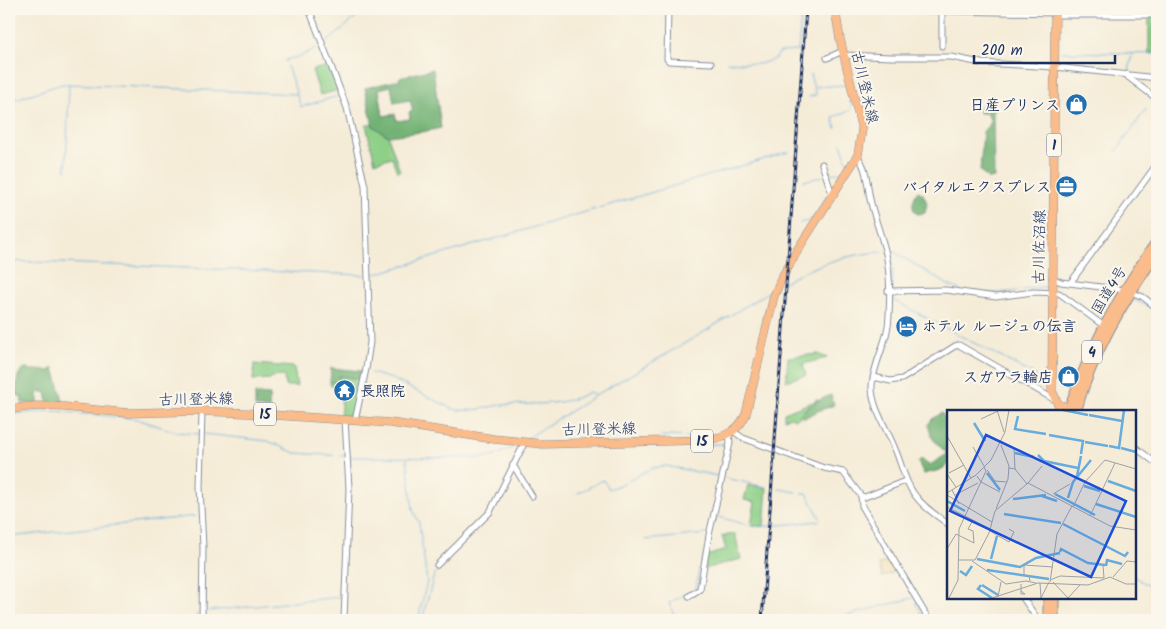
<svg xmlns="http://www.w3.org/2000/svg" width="1166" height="629" viewBox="0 0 1166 629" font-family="Kalam,'Klee One',sans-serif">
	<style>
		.green { fill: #8fd088; stroke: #558073 }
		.forest { fill: #73b274; stroke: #477069; fill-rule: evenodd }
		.sand { fill: #eeda9e; stroke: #84847e }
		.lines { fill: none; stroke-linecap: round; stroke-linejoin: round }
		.stream { stroke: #68abdd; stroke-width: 1 }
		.minor-casing { stroke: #888e9a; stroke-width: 7 }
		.primary-casing { stroke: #888e9a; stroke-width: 9 }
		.trunk-casing { stroke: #888e9a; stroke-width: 11 }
		.minor { stroke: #fff; stroke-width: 5 }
		.primary { stroke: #fabc8b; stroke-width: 8 }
		.trunk { stroke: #fabc8b; stroke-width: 9 }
		.rail-casing { stroke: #1b2f5e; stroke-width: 3 }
		.rail { stroke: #fbf7ec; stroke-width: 1; stroke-dasharray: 4; stroke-linecap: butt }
		.labels { text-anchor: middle; stroke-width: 4; stroke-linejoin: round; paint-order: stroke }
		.shield { fill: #fbf7ec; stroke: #5e6b89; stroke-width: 1 }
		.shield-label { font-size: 14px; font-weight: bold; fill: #1b2f5e }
		.street-label { font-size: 15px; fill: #1b2f5e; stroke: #fbf7ec }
		.poi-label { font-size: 15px; font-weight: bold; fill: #1b2f5e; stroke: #fbf7ec; text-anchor: end }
		.inset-river { fill: none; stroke: #68abdd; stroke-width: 2.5 }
		.inset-road { fill: none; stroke: #9ea0a7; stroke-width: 1 }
		.view { fill: #1d4ed8; fill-opacity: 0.15; stroke: #1d4ed8; stroke-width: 2.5 }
		.inset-edge { fill: none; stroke: #1b2f5e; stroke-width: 2.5 }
	</style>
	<rect width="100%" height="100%" fill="#fbf7ec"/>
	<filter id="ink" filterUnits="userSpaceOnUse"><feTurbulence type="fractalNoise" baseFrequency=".02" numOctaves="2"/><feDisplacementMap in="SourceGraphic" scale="10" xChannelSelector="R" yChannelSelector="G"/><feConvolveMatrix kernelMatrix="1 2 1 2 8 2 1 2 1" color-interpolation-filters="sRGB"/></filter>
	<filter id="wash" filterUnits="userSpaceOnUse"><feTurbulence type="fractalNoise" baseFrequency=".0096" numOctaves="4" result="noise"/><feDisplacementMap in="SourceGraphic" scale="20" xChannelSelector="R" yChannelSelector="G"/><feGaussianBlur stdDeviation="1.12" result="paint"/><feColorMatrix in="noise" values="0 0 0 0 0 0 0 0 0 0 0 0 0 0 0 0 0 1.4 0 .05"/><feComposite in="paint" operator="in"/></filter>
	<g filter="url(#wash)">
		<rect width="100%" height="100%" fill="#f5ecd7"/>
		<g class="green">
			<rect x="1149" y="18" width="8" height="35"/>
			<path d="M329 66 339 90 320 95 312 70Z"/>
			<path d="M373 123V126L388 136 400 171 397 172 392 157 375 162 366 125Z"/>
			<path d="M818 354 827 358 803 364 806 375 786 381 788 357Z"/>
			<path d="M254 364 294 367 297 386H285L284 376 271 377V379L253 380Z"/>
			<path d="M339 376 360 379 354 414 352 416H340L343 386 330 385V382H339Z"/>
			<path d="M816 399 818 400C813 406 805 408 800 414L801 416 795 419 791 417 784 419V413L815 401Z"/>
			<path d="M748 485 767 488 764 526H755L751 524 755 502 744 500Z"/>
			<path d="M735 534 741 559 704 569 706 556 726 550 722 536Z"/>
		</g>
		<g class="forest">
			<path d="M433 69 441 128 422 132 388 136 373 126 365 88 399 80 400 77ZM391 86 394 103 410 100 413 111 409 112 410 119 397 121 395 114 383 116 379 89Z"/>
			<path d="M984 106H993L994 178 988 179 980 171 983 132 991 122 987 113H979V108Z"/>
			<path d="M918 191 923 194 927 203 925 213 917 214C910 208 913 198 918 191Z"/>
			<path d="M54 368 64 404 48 403 46 392H38V404L22 403 21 396 14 395C20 387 13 375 24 369L49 371Z"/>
			<path d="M331 368 361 371 360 379 339 376V382H330Z"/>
			<path d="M255 394 270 395 269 410 255 407Z"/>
			<path d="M831 395 834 405 818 411 804 418 800 414C806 407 822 398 831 395Z"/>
			<path d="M942 413 948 424V465L940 470 924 474 918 462 922 458 927 464 930 465 947 454 932 438 928 425 932 419Z"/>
		</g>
		<path class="sand" d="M891 561 897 571 882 577 879 564Z"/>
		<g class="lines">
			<g class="stream">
				<path d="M1062 12H1089"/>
				<path d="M1097 12 1124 13"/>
				<path d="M325 44 366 9"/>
				<path d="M798 50 802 9"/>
				<path d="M1061 52 1157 54"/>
				<path d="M286 62 285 60 301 56 321 46"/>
				<path d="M727 62 760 64 775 59 780 52 796 51 800 52"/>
				<path d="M1087 68 1101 69"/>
				<path d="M1129 72 1132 54"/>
				<path d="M815 87 845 85 847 87 850 98"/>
				<path d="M1156 94 1157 92"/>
				<path d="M297 95 301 107 338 96"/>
				<path d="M809 97 816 95 810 74"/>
				<path d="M9 101 62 84H69L297 94 287 66"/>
				<path d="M850 101 851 107"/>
				<path d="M836 128 833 117 852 110"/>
				<path d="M841 143 848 165"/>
				<path d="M1116 152 1146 109"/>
				<path d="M66 170 69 84"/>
				<path d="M828 175 843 171 841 175"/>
				<path d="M803 181 822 177"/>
				<path d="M800 223 811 220 829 193"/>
				<path d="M887 252 896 253 950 286 960 290"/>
				<path d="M891 252 893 290"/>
				<path d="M9 261 364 275"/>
				<path d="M372 275 789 152"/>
				<path d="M783 283C814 265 846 254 883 252"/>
				<path d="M1105 290 1118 294"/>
				<path d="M984 293C1006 294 1028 289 1049 286"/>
				<path d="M893 294V300L1042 379"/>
				<path d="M1131 299 1153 308"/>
				<path d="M761 336 770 291"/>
				<path d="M371 373 392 379 453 409C469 413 486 407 502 405 531 403 564 407 589 392L595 395"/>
				<path d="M9 414 55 411 137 419 176 432 200 434"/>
				<path d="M729 428 738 421"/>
				<path d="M204 434 268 441 295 453 344 456"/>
				<path d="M661 436C681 436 708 440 726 430"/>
				<path d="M526 439 601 392 704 332 773 289"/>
				<path d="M644 445 725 444"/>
				<path d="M348 457 479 458 495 456 517 445"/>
				<path d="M407 459 413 510 419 523 427 581 418 620"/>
				<path d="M725 478 766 487"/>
				<path d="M628 480 653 468 666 466 718 476"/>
				<path d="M779 489 797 492"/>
				<path d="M578 493 603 480 609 489 624 483"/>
				<path d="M802 493H807L820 518"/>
				<path d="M715 516 755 527"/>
				<path d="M759 527 819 521"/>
				<path d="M9 537 196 516"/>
				<path d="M645 540 706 534"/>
				<path d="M1135 577 1152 588"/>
				<path d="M1156 591 1157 592"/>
				<path d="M916 603 925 620"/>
				<path d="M209 611 340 597"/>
				<path d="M196 620 197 614"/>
				<path d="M422 620 434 575 439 569"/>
				<path d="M676 620 669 603 696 588 699 569"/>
				<path d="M830 620 913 598"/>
			</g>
		</g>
	</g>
	<g filter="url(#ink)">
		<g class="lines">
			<defs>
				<g id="minor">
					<path d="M309 9 347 108 365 186 370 342 366 369 355 421"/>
					<path d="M668 9 667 59 669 61 711 63"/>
					<path d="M850 9 1055 13"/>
					<path d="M1055 15H1157"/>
					<path d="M942 46V10"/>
					<path d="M844 55 891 57H951L981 63 1055 67 1157 78"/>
					<path d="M827 58 843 51"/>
					<path d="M1127 74 1128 77 1157 99"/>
					<path d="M857 156C868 167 867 189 871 203 875 220 882 237 886 254 890 272 890 297 889 315 889 340 874 361 872 385 871 407 888 430 895 449 902 465 904 480 914 494 923 507 936 515 948 524"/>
					<path d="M822 164 831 191 834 193"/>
					<path d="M1052 278 1061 282 1125 290"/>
					<path d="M1071 282 1157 164"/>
					<path d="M888 291 946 290 996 297 1033 292 1059 293 1104 326"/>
					<path d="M1131 292 1143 297 1157 308"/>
					<path d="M874 377 890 381 902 379 955 346 959 345 1055 400"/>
					<path d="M733 431 743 438 824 468 843 472 861 496 865 497 905 481"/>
					<path d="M1135 447 1157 464"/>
					<path d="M513 465 532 496"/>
					<path d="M861 496 862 506 929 620"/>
					<path d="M437 565 490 512 525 442"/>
					<path d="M689 596 700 589 709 535 730 443 729 434"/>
					<path d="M1023 598 1038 620"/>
					<path d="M202 620 203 547 200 487 202 411"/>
					<path d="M344 620 349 488 345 420"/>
				</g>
				<g id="primary">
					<path d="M1055 9 1052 391 1058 404 1073 409"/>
					<path d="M9 409 35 406 65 407 128 413 202 411 246 413 391 423 494 439 543 444 708 440C725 437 739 431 746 414L774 296 781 279 798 249 858 155 862 130 840 39 835 9"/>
				</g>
				<g id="trunk">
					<path d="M1068 412C1071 402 1075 392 1079 382 1098 332 1126 285 1157 241"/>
					<path d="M1076 412C1092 354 1123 302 1157 253"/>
					<path d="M1048 620V598"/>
					<path d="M1054 620V598"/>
				</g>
			</defs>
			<use href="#minor" class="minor-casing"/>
			<use href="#primary" class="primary-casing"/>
			<use href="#trunk" class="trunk-casing"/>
			<use href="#minor" class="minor"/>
			<use href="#primary" class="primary"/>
			<use href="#trunk" class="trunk"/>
			<defs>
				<path id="rail" d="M762 620 806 9"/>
			</defs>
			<use href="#rail" class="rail-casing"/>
			<use href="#rail" class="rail"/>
		</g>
	</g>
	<defs>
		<symbol id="shop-disc" viewBox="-11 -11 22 22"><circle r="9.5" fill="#1f6fb2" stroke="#fbf7ec"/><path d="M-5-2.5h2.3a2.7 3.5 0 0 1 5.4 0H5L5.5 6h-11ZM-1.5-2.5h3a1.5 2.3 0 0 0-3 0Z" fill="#fff"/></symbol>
		<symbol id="office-disc" viewBox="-11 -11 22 22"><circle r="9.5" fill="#1f6fb2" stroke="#fbf7ec"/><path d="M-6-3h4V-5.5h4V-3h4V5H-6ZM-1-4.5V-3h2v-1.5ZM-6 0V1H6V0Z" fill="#fff"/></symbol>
		<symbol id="hotel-disc" viewBox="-11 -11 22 22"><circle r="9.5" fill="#1f6fb2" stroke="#fbf7ec"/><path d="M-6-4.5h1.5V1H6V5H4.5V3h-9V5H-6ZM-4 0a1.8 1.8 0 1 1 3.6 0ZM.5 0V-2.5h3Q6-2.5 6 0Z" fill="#fff"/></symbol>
		<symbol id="temple-disc" viewBox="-11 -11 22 22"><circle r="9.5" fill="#1f6fb2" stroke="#fbf7ec"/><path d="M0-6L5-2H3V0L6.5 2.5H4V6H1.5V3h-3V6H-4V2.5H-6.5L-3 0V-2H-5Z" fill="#fff"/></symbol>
	</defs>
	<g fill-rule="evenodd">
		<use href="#shop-disc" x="1064" y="92" width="25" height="25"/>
		<use href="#office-disc" x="1054" y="174" width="25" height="25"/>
		<use href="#hotel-disc" x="894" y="314" width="25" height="25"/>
		<use href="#shop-disc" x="1056" y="364" width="25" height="25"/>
		<use href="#temple-disc" x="332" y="378" width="25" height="25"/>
	</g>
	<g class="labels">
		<g class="shield">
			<rect x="1046.5" y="133.5" width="15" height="23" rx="4"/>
			<rect x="1082" y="340.5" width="20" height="23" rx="4"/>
			<rect x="254" y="402.5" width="22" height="23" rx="4"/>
			<rect x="691" y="429.5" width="22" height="23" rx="4"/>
		</g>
		<g class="shield-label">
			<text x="1054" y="150">1</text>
			<text x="1092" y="357">4</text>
			<text x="265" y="419">15</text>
			<text x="702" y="446">15</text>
		</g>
		<g class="street-label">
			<text transform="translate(865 87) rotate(77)" y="5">古川登米線</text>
			<text transform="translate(1039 247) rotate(-89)" y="5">古川佐沼線</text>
			<text transform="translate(1109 290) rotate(-59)" y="5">国道4号</text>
			<text transform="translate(196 399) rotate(-1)" y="5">古川登米線</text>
			<text transform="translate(599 429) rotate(-1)" y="5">古川登米線</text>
		</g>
		<g class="poi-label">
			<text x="1060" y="110">日産プリンス</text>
			<text x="1051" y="192">バイタルエクスプレス</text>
			<text x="922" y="331" text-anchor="start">ホテル ルージュの伝言</text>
			<text x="1053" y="382">スガワラ輪店</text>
			<text x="360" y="396" text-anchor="start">長照院</text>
		</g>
	</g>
	<g transform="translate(947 410)">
		<rect width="189" height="189" fill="#f5ecd7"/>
		<path class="inset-river" d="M116 0 141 5M142 5 175 11M71 6 68 19 99 24M27 13 38 31M102 25 136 31 134 44M138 32 161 36M162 36 172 38 177 0M174 38 189 42M68 43 87 47M91 45 97 51 131 58M40 63 53 80M130 66 134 46M161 71 189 81M137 76 153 81M108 84 148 105M95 86 110 91M121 88 126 72 144 50M66 89 99 85M0 91 18 101M149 94 189 107M57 104 114 113M116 114 178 146 181 142M113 142 114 139 141 153 158 155M30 149 73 157 89 148 113 143M44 149 50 126M159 156 160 150 175 154M40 160 102 169M13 161 19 165 25 156M34 175 31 179 45 188M35 175 51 185"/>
		<path class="inset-road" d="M50 0 57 22M34 9 51 1M0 26 24 68M26 37 37 56M67 38 68 59M62 58 68 59 80 74M40 60 48 71 60 72M2 63 17 55M0 64 9 77M30 66 34 72 53 82M81 73 95 56M5 80 12 94M0 83 29 65 44 50 58 22 62 0M106 84 123 74M0 85 45 112M8 85 31 73M0 97 18 106M126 97 138 72 158 50 189 59M49 99 61 69 62 56 54 35M18 106 43 119M143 106 168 53M43 121 62 132 67 122 62 119M0 139 9 124 27 133 26 121 21 119 26 110M11 150H28L42 123 48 101 81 73 163 116 189 120M25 151 59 174 79 171 89 173M166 167 180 151 189 152M103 170 113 166 157 168 156 155M83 171 82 166 77 165V155L106 157M103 172 110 124 125 96M106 172 121 188M93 173 94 188M74 174V184H78L74 181M51 187 54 172M2 188 11 170 12 119 39 61 37 57M45 188 91 173 141 175 163 167 179 174H189M94 188 102 172M121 188 133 175"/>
		<path class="view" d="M39 25 179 91 144 167 3 101Z"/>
		<rect width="189" height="189" class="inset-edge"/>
	</g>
	<rect width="1166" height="629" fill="none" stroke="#fbf7ec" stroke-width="30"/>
	<path d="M974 55v8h141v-8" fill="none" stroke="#1b2f5e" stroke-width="2.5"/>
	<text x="981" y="55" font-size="15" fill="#1b2f5e" stroke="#fbf7ec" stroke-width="4" paint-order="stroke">200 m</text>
</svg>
